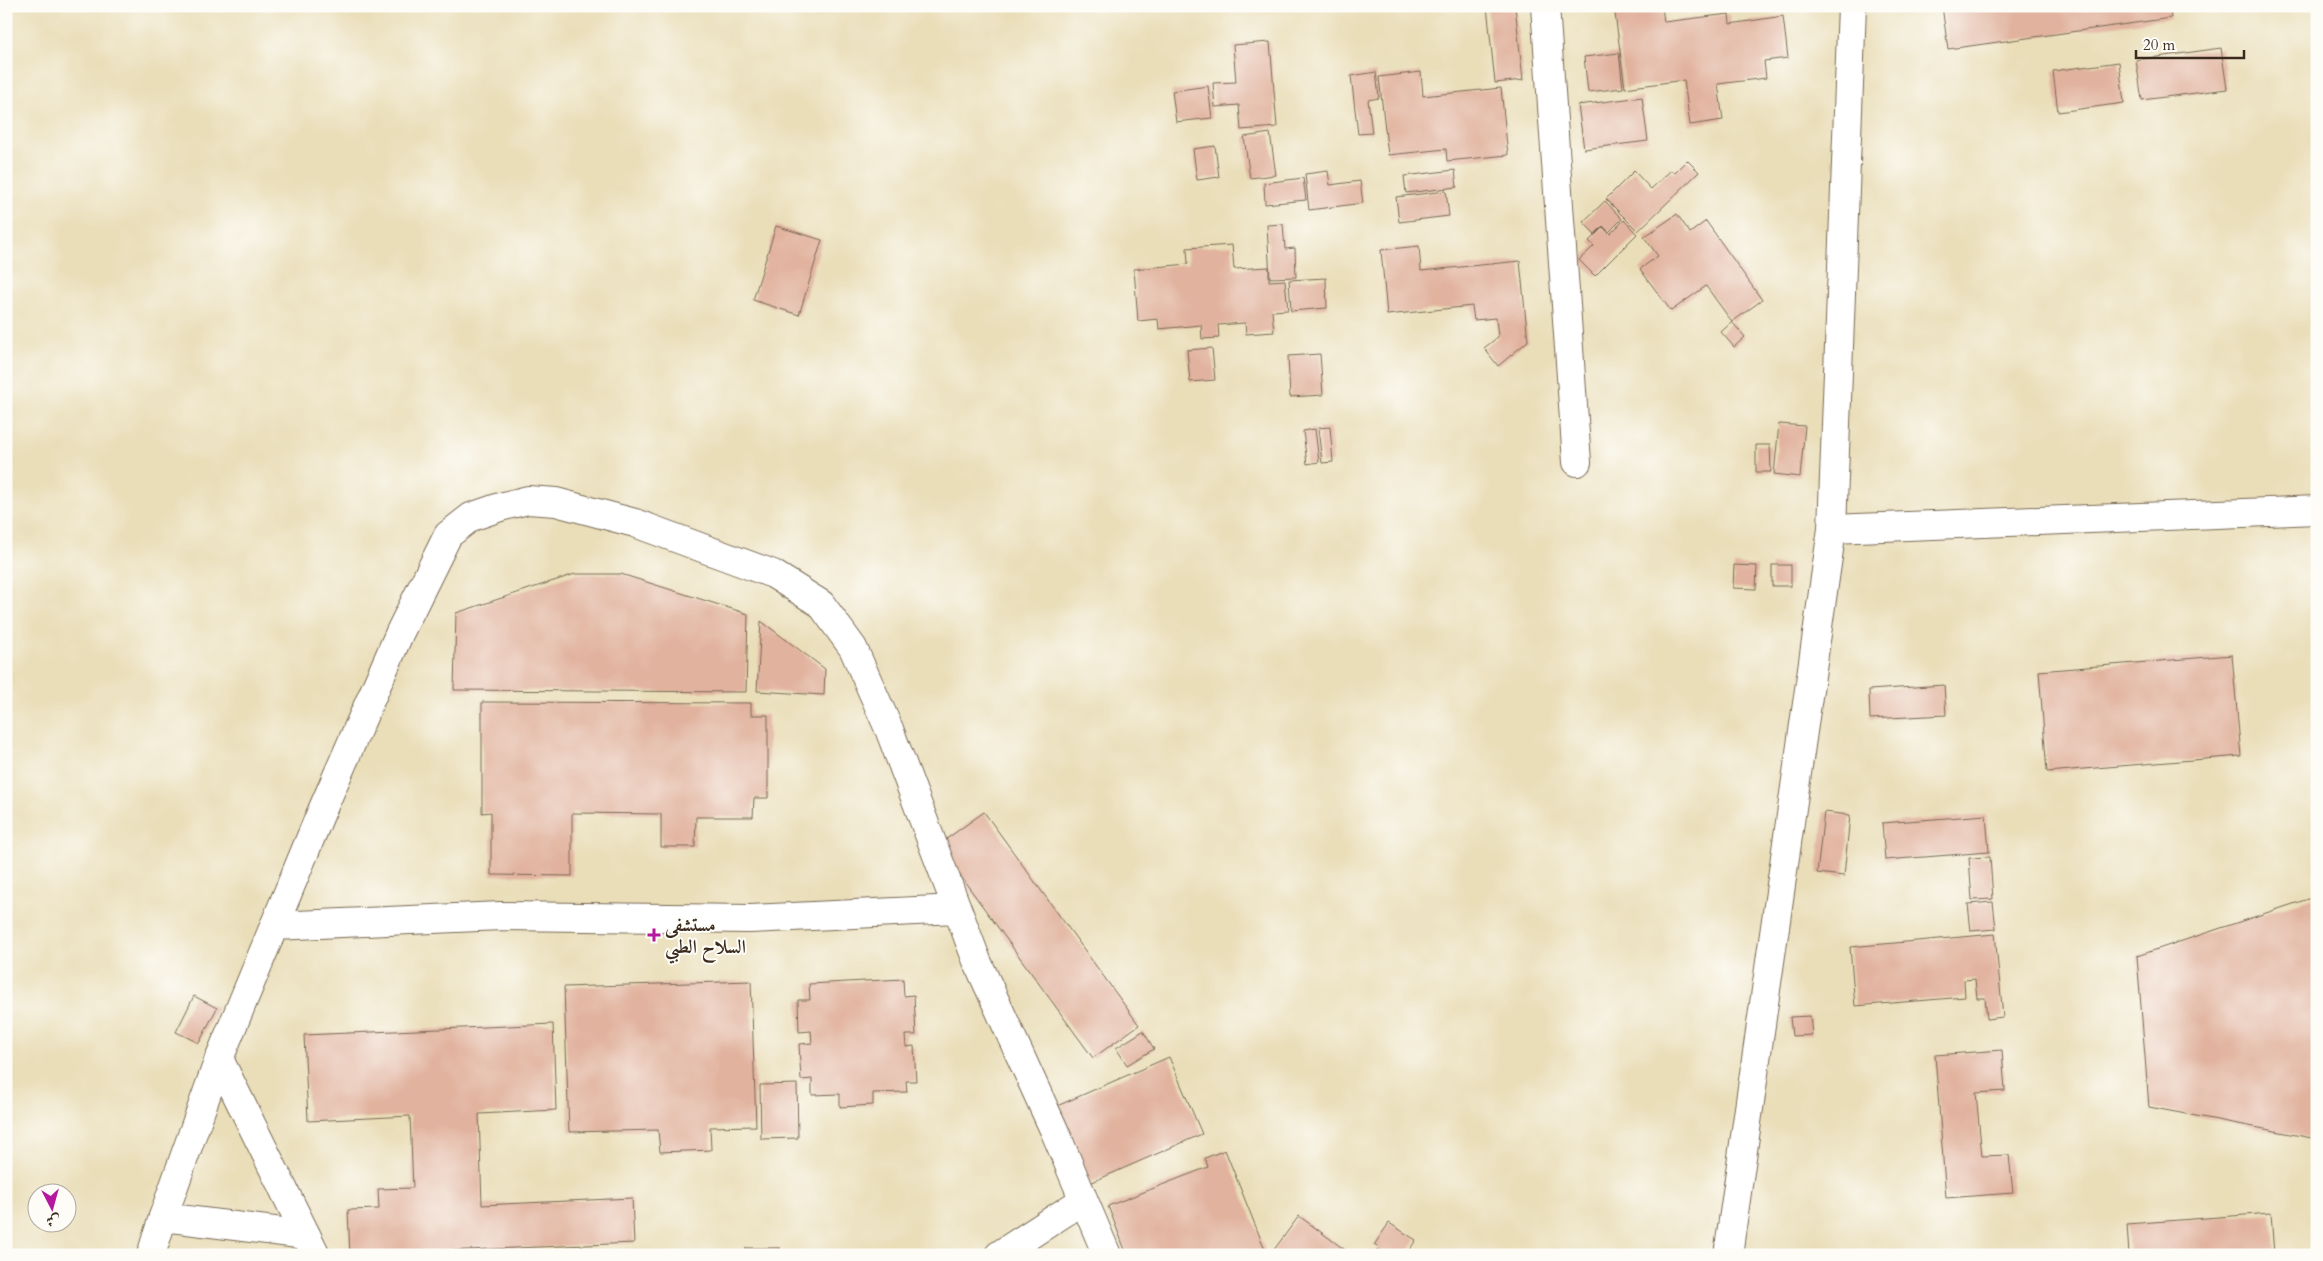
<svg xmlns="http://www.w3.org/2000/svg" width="2323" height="1261" viewBox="0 0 2323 1261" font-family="Cardo,Amiri,serif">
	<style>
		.building { fill: #e1b29e }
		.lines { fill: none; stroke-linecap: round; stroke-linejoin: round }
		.minor-casing { stroke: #786954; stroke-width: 30 }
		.minor { stroke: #fff; stroke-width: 28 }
		.poi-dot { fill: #b5179e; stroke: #fdfcf7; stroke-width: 2 }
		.labels { text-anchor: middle; stroke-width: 4; stroke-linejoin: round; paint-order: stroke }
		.poi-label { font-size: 19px; font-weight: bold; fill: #3b2a1e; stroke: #fdfcf7; text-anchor: start }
	</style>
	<rect width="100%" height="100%" fill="#fdfcf7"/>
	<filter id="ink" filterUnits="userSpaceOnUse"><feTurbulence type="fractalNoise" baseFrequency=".02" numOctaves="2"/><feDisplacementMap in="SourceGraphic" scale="10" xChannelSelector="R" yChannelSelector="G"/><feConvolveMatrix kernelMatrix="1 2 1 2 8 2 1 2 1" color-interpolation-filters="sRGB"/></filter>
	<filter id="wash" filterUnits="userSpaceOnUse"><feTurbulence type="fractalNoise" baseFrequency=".0096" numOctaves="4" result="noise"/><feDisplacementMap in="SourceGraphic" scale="20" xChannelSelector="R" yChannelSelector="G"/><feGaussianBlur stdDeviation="1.12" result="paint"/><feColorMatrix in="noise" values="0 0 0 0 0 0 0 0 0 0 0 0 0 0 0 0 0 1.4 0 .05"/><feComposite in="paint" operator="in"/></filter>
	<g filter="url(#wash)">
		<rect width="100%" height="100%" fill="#eadeb9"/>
		<g id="blocks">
			<g class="building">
				<path d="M1487 6H1515L1523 80 1495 83Z"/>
				<path d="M1614 6H1662L1664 22 1729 14 1730 24 1783 16 1788 58 1764 61 1766 78 1718 84 1723 120 1690 125 1684 80 1625 88Z"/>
				<path d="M1942 6H2169L2171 18 1948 49Z"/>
				<path d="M1270 42 1277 127 1241 130 1239 105 1215 107 1213 83 1236 82 1233 45Z"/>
				<path d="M2221 48 2227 89 2142 100 2136 60Z"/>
				<path d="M1619 53 1623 88 1588 92 1584 57Z"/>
				<path d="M2119 62 2124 103 2058 112 2053 71Z"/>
				<path d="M1376 72 1379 98 1368 100 1372 133 1358 134 1351 76Z"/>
				<path d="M1421 72 1423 96 1501 88 1508 155 1447 161 1446 149 1388 155 1379 77Z"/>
				<path d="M1208 86 1212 118 1176 122 1172 91Z"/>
				<path d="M1642 97 1648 141 1584 149 1578 105Z"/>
				<path d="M1270 133 1276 175 1250 178 1244 137Z"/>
				<path d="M1215 146 1219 177 1197 180 1193 149Z"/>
				<path d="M1687 160 1699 172 1638 231 1606 199 1634 171 1651 189 1671 170 1674 173Z"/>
				<path d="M1455 170 1457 187 1406 193 1404 176Z"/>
				<path d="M1328 171 1330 185 1360 181 1363 203 1309 210 1305 174Z"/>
				<path d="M1303 178 1306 200 1265 204 1264 183Z"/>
				<path d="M1446 191 1449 216 1399 222 1396 197Z"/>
				<path d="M1605 201 1622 219 1609 232 1603 226 1595 234 1583 222Z"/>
				<path d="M1677 214 1690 233 1706 221 1762 300 1732 322 1706 286 1671 311 1640 269 1658 256 1644 237Z"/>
				<path d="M1624 220 1637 234 1595 276 1579 260 1594 246 1589 241 1603 227 1610 234Z"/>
				<path d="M1283 224 1285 249 1295 248 1296 277 1270 278 1267 225Z"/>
				<path d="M776 226 822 240 799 315 753 300Z"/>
				<path d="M1232 245 1234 269 1269 267V281L1285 280 1288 310 1272 311 1274 332 1246 334 1245 323 1218 325 1219 338 1202 339 1201 325 1159 329 1158 319 1138 321 1134 269 1188 264 1187 248Z"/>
				<path d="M1419 246 1421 271 1520 261 1528 341 1498 366 1484 348 1498 337 1496 318 1474 320 1472 306 1387 315 1381 250Z"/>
				<path d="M1326 278 1327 308 1291 311 1289 280Z"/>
				<path d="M1732 322 1745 337 1734 347 1721 332Z"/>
				<path d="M1212 348 1215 380 1190 382 1187 350Z"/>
				<path d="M1320 354 1323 395 1290 397 1288 356Z"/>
				<path d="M1779 424 1805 426 1800 477 1774 474Z"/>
				<path d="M1330 427 1333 462 1322 463 1318 428Z"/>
				<path d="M1315 429 1319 462 1307 464 1303 431Z"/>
				<path d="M1756 445H1770L1771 472H1756Z"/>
				<path d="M1734 565 1757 566 1756 589 1733 588Z"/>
				<rect x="1772" y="565" width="19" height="21"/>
				<path d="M575 574H621L748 614 746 692 454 690 456 613Z"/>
				<path d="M761 621 825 669 824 695 757 691Z"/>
				<path d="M2232 655 2241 756 2047 772 2039 671Z"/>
				<path d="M1944 685 1946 715 1870 719 1869 690Z"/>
				<path d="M482 702 751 703V715H768V798H754L753 817H696L695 847H661V814L572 813V876L491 875V812L482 813Z"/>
				<path d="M984 812 1139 1025 1093 1058 938 845Z"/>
				<path d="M1824 812 1850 815 1844 876 1817 873Z"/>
				<path d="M1986 815 1989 852 1885 860 1882 823Z"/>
				<path d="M1990 857 1993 899 1972 900 1969 858Z"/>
				<path d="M2317 896V1139L2149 1107 2137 956Z"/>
				<path d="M1993 902 1996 929 1971 931 1968 904Z"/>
				<path d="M1995 934 2003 1017 1987 1019 1985 998H1977L1975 979 1964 980 1965 997 1855 1006 1850 947Z"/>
				<path d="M903 979 904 996 914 995 916 1035H905L906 1047 914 1046 916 1081H906L907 1092 873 1093V1105L840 1107V1094L812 1095V1079L801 1080 799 1044 812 1043 811 1031 799 1032 798 1000H810L809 984Z"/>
				<path d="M751 981 756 1126 710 1127 711 1150 660 1152 658 1130 569 1132 564 987Z"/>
				<path d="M194 996 217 1008 199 1043 176 1032Z"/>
				<path d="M1810 1016 1812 1035 1792 1036 1790 1017Z"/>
				<path d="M553 1024 556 1110 479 1114 482 1205 632 1198 634 1243 350 1255 348 1210 379 1209 378 1189 413 1188 410 1116 308 1121 304 1035Z"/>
				<path d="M1143 1031 1154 1049 1127 1065 1116 1048Z"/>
				<path d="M2002 1050 2005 1091 1976 1093 1982 1156 2009 1155 2013 1193 1946 1198 1935 1055Z"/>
				<path d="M1169 1057 1202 1134 1090 1183 1057 1106Z"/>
				<path d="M797 1084 798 1138 761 1139 760 1085Z"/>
				<path d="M1225 1150 1266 1252 1258 1255H1127L1108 1206 1208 1167 1205 1158Z"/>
				<path d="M2271 1213 2274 1255H2129L2127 1224Z"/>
				<path d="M1299 1216 1352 1255H1279L1273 1251Z"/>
				<path d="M1389 1223 1416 1240 1406 1255H1374L1379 1248 1374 1245Z"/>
				<rect x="746" y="1248" width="34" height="7"/>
			</g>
		</g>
	</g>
	<g filter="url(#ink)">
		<use href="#blocks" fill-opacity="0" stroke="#786954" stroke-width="1"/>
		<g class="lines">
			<defs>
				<g id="minor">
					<path d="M1545 6 1577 462"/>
					<path d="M1832 529 2317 510"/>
					<path d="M274 926 501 916 750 919 957 909"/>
					<path d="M219 1059 316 1255"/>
					<path d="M306 1235 163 1217 219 1059 320 815 400 632 448 535 471 517 500 507 528 500 556 502 635 523 773 574 821 604 853 648 889 729 977 961 1055 1132 1107 1255"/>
					<path d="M151 1255 163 1217"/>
					<path d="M999 1255 1082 1201"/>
					<path d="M1728 1255 1832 529 1852 6"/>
				</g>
			</defs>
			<use href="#minor" class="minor-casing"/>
			<use href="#minor" class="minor"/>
		</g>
	</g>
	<path class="poi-dot" d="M651.5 927.5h5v5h5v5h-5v5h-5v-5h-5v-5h5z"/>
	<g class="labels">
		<g class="poi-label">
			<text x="665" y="931">مستشفى<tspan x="665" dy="22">السلاح الطبي</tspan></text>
		</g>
	</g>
	<rect width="2323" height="1261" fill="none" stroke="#fdfcf7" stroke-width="25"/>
	<g transform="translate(52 1208) rotate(174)"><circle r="24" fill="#fdfcf7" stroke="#afa8a0"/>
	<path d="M0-4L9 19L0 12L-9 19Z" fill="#b5179e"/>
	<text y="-8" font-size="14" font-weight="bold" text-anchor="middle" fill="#3b2a1e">ش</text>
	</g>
	<path d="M2136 50v8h108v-8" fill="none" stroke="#3b2a1e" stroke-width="2.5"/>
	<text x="2143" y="50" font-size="15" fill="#3b2a1e" stroke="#fdfcf7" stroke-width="4" paint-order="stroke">20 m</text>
</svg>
